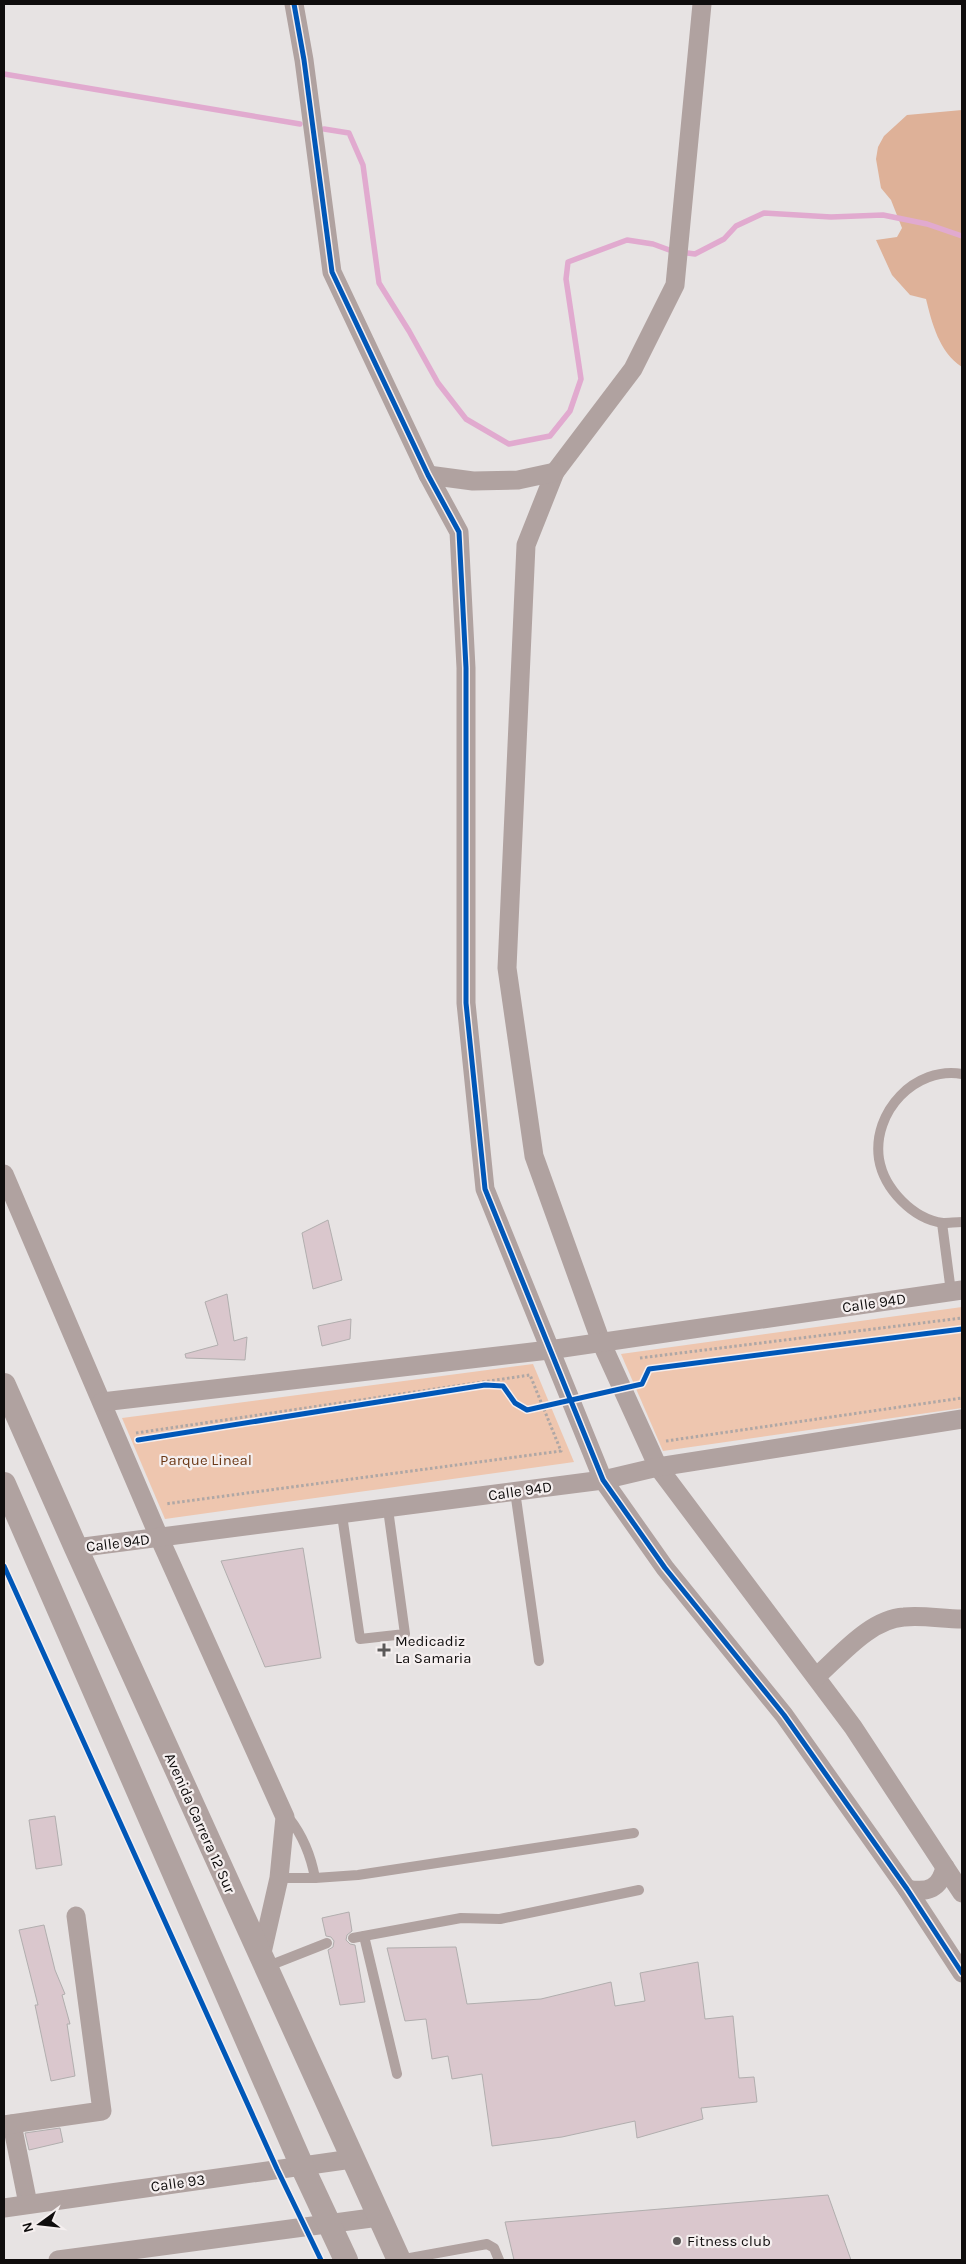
<svg xmlns="http://www.w3.org/2000/svg" width="966" height="2264" viewBox="0 0 966 2264" font-family="Karla,sans-serif">
	<style>
		.green { fill: #eec6af }
		.forest { fill: #deb198 }
		.lines { fill: none; stroke-linecap: round; stroke-linejoin: round }
		.stream { stroke: #e1aacf; stroke-width: 5.5 }
		.building { fill: #dac7cd; stroke: #b1aeae }
		.path { stroke: #afa7a5; stroke-width: 3; stroke-dasharray: 2.5 2.5; stroke-linecap: butt }
		.service { stroke: #b0a2a0; stroke-width: 10 }
		.minor { stroke: #b0a2a0; stroke-width: 19 }
		.tertiary { stroke: #b0a2a0; stroke-width: 24 }
		.cycleway-casing { stroke: #f5efef; stroke-width: 8 }
		.cycleway { stroke: #0057b8; stroke-width: 5 }
		.poi-dot { fill: #5b5858; stroke: #f5efef; stroke-width: 2 }
		.labels { text-anchor: middle; stroke-width: 4.5; stroke-linejoin: round; paint-order: stroke }
		.street-label { font-size: 15px; fill: #0f0d0d; stroke: #f5efef }
		.park-label { font-size: 15px; fill: #6b3816; stroke: #f5efef }
		.poi-label { font-size: 15px; fill: #0f0d0d; stroke: #f5efef; text-anchor: start }
	</style>
	<rect width="100%" height="100%" fill="#e7e3e3"/>
	<g class="green">
		<path d="M962 1307V1408L663 1451 621 1354Z"/>
		<path d="M533 1364 574 1462 165 1519 122 1418Z"/>
	</g>
	<path class="forest" d="M962 110V367C939 352 932 323 926 299L910 295 892 275 876 240 897 237 902 228 891 200 881 188 876 159 878 147 884 136 907 115Z"/>
	<g class="lines">
		<g class="stream">
			<path d="M4 74 300 124"/>
			<path d="M324 129 349 133 363 165 379 283 409 331 438 383 466 419 509 444 550 436 570 411 581 379 566 279 568 262 627 240 653 244 672 251 695 254 724 239 736 226 764 213 831 217 883 215 927 224 962 236"/>
		</g>
	</g>
	<g class="building">
		<path d="M328 1220 342 1280 313 1289 302 1233Z"/>
		<path d="M227 1294 234 1341 247 1337 245 1360 186 1358 185 1354 218 1345 205 1302Z"/>
		<path d="M351 1319 350 1339 322 1346 318 1326Z"/>
		<path d="M303 1548 321 1658 265 1667 221 1561Z"/>
		<path d="M55 1816 62 1865 36 1869 29 1820Z"/>
		<path d="M349 1912 352 1931 347 1935 346 1940 350 1944 355 1945 365 2002 340 2005 328 1950 333 1947 334 1941 331 1937 326 1936 322 1918Z"/>
		<path d="M44 1925 55 1970 65 1994 62 1995 70 2024H67L75 2076 51 2081 35 2005H38L19 1930Z"/>
		<path d="M456 1947 467 2004 541 1999 611 1982 615 2006 645 2001 640 1973 698 1962 705 2019 733 2016 739 2078 754 2077 757 2102 701 2108 703 2119 637 2138 635 2121 562 2137 492 2146 482 2074 452 2079 448 2056 432 2059 426 2019 405 2021 387 1948Z"/>
		<path d="M60 2128 63 2142 29 2150 25 2133Z"/>
		<path d="M828 2195 851 2260H514L505 2222Z"/>
	</g>
	<g class="lines">
		<g class="path">
			<path d="M640 1358 962 1318"/>
			<path d="M136 1433 530 1375 561 1451 165 1504"/>
			<path d="M666 1441 962 1398"/>
		</g>
		<g class="service">
			<path d="M962 1074C915 1066 872 1112 879 1159 884 1189 913 1219 943 1223 949 1223 956 1222 962 1222"/>
			<path d="M942 1223 951 1292"/>
			<path d="M515 1491 539 1661"/>
			<path d="M342 1515 360 1639 405 1634 388 1509"/>
			<path d="M285 1817 289 1818C303 1836 311 1856 315 1878"/>
			<path d="M279 1878H315L358 1875 634 1833"/>
			<path d="M364 1936 397 2074"/>
			<path d="M353 1938 461 1918 500 1919 639 1890"/>
			<path d="M266 1967 327 1943"/>
			<path d="M399 2260 487 2244 494 2248 499 2260"/>
		</g>
		<g class="minor">
			<path d="M294 4 304 60 332 272 428 475 459 532 466 668V1003L485 1189 603 1480 665 1568 784 1715 907 1889 962 1973"/>
			<path d="M702 4 675 285 633 369 555 472 526 545 507 968 534 1156 601 1342 658 1467 853 1727 962 1893"/>
			<path d="M428 475 473 481 518 480 555 472"/>
			<path d="M4 1174 159 1537 285 1817 279 1878 261 1957"/>
			<path d="M102 1402 549 1350 962 1290"/>
			<path d="M76 1548 603 1480 658 1467 962 1419"/>
			<path d="M816 1677C840 1656 870 1619 904 1617 923 1615 943 1619 962 1619"/>
			<path d="M907 1889C928 1893 940 1889 945 1867"/>
			<path d="M12 2124 28 2204"/>
			<path d="M4 2125 102 2111 76 1916"/>
			<path d="M4 2208 352 2159"/>
			<path d="M58 2260 379 2217"/>
		</g>
		<g class="tertiary">
			<path d="M4 1385 76 1548 399 2260"/>
			<path d="M4 1484 302 2166 346 2260"/>
		</g>
		<defs>
			<g id="cycleway">
				<path d="M294 4 304 60 332 272 428 475 459 532 466 668V1003L485 1189 603 1480 665 1568 784 1715 907 1889 962 1973"/>
				<path d="M138 1440 485 1385 503 1386 515 1403 527 1410 642 1384 649 1369 962 1329"/>
				<path d="M4 1566 277 2169 321 2260"/>
			</g>
		</defs>
		<use href="#cycleway" class="cycleway-casing"/>
		<use href="#cycleway" class="cycleway"/>
	</g>
	<g class="poi-dot">
		<path d="M381.5 1642.5h5v5h5v5h-5v5h-5v-5h-5v-5h5z"/>
		<circle cx="677" cy="2241" r="5"/>
	</g>
	<g class="labels">
		<g class="street-label">
			<text transform="translate(874 1303) rotate(-8)" y="5">Calle 94D</text>
			<text transform="translate(520 1491) rotate(-8)" y="5">Calle 94D</text>
			<text transform="translate(118 1543) rotate(-7)" y="5">Calle 94D</text>
			<text transform="translate(200 1823) rotate(66)" y="5">Avenida Carrera 12 Sur</text>
			<text transform="translate(178 2183) rotate(-8)" y="5">Calle 93</text>
		</g>
		<g class="park-label">
			<text x="206" y="1465">Parque Lineal</text>
		</g>
		<g class="poi-label">
			<text x="395" y="1646">Medicadiz<tspan x="395" dy="17">La Samaria</tspan></text>
			<text x="687" y="2246">Fitness club</text>
		</g>
	</g>
	<rect width="966" height="2264" fill="none" stroke="#0f0d0d" stroke-width="10"/>
	<g transform="translate(40 2224) rotate(255)" stroke="#f5efef" stroke-width="4" paint-order="stroke">
	<path d="M0-4L9 19L0 12L-9 19Z" fill="#0f0d0d"/>
	<text y="-8" font-size="14" font-weight="bold" text-anchor="middle" fill="#0f0d0d">N</text>
	</g>
</svg>
